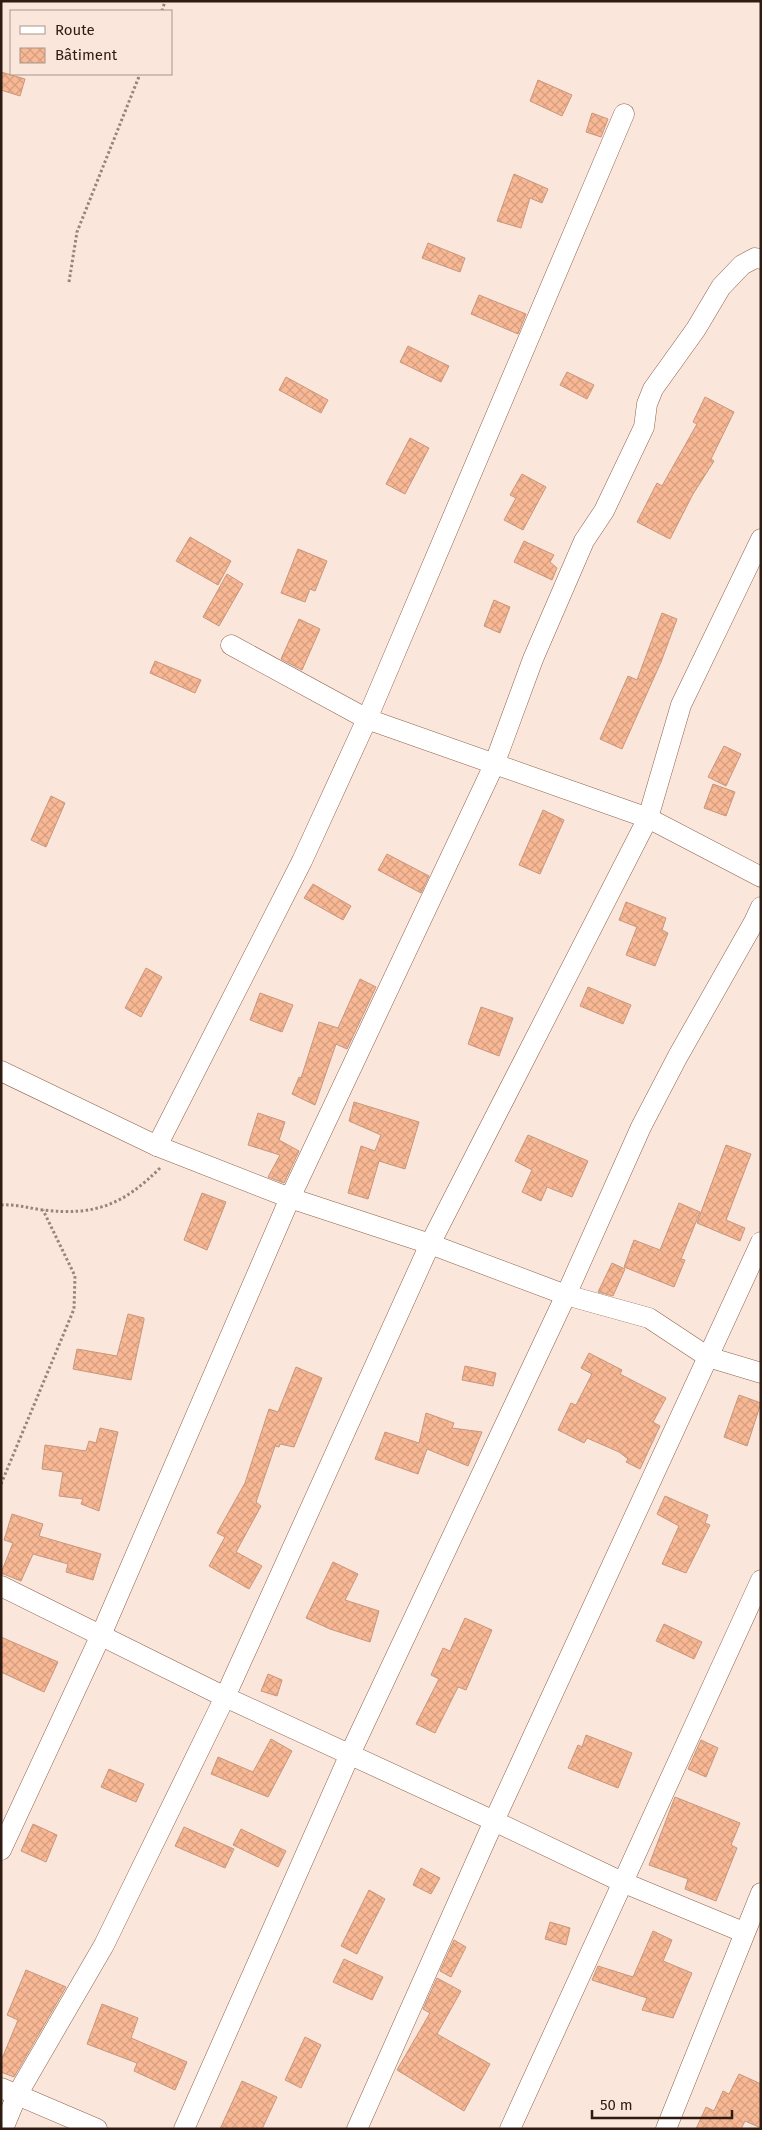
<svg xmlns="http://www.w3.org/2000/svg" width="762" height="2130" viewBox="0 0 762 2130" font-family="'Fira Sans',sans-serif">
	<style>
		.building { fill: url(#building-cross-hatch); stroke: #c8977d }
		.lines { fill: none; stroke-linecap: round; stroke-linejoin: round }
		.minor-casing { stroke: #8f6149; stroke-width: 21 }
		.path { stroke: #988479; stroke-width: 3; stroke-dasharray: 2.5 2.5; stroke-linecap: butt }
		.minor { stroke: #fff; stroke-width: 20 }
	</style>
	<defs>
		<pattern id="building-cross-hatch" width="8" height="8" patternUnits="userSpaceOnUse" patternTransform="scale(1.25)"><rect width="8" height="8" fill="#f8b895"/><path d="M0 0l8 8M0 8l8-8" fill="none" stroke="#d59e7f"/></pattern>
	</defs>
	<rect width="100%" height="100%" fill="#fbe6db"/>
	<g class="building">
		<path d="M1 72 25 79 20 96 1 90Z"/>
		<path d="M538 80 572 95 562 116 530 101Z"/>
		<path d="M592 113 608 119 601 137 586 132Z"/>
		<path d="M514 174 548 189 542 203 530 198 521 228 497 221Z"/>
		<path d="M428 243 465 258 460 272 422 258Z"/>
		<path d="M479 295 526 314 518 334 471 314Z"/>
		<path d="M408 346 449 366 441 382 400 362Z"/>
		<path d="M567 372 594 385 587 399 560 385Z"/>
		<path d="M286 377 328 400 321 413 279 390Z"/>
		<path d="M705 397 734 412 711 459 714 461 693 494 670 539 637 522 657 483 662 486 697 424 693 422Z"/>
		<path d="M410 438 429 448 405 494 386 484Z"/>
		<path d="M522 474 546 487 523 530 504 520 516 498 510 495Z"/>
		<path d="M190 537 231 561 218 585 176 561Z"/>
		<path d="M524 541 554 555 550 562 557 568 552 580 514 562Z"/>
		<path d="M298 549 327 561 315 591 310 589 305 602 281 593Z"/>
		<path d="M227 574 243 584 219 626 203 617Z"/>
		<path d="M494 600 510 607 500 633 484 626Z"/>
		<path d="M662 613 677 619 661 662 622 749 600 739 628 676 637 680Z"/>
		<path d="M299 619 320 629 302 670 281 659Z"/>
		<path d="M155 661 201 680 195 693 150 673Z"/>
		<path d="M724 746 741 754 726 786 708 777Z"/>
		<path d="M713 784 735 792 726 816 704 808Z"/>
		<path d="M51 796 65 803 46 847 31 840Z"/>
		<path d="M543 810 564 820 540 874 519 865Z"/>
		<path d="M387 854 429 876 421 893 378 870Z"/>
		<path d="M313 884 351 906 343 920 304 898Z"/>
		<path d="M626 902 666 918 662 930 668 933 655 966 626 955 637 927 619 920Z"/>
		<path d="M146 968 162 977 141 1017 125 1008Z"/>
		<path d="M360 979 376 987 347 1049 336 1044 315 1105 292 1094 299 1077 301 1078 319 1022 338 1028Z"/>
		<path d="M588 987 631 1005 623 1024 580 1006Z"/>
		<path d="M260 993 293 1005 282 1032 250 1020Z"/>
		<path d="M481 1007 513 1018 499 1056 468 1044Z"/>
		<path d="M354 1102 419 1122 405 1169 379 1161 368 1199 348 1193 361 1146 375 1151 381 1135 349 1121Z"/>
		<path d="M258 1113 285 1122 279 1140 299 1151 284 1183 268 1177 280 1155 248 1145Z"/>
		<path d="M528 1135 588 1161 572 1197 547 1187 541 1201 522 1192 532 1170 515 1161Z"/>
		<path d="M726 1145 751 1154 726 1220 745 1228 740 1241 697 1223Z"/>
		<path d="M202 1193 226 1202 207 1250 184 1240Z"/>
		<path d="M679 1203 700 1212 681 1259 685 1260 674 1287 624 1267 634 1240 660 1250Z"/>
		<path d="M612 1263 625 1269 613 1296 598 1292Z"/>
		<path d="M128 1314 144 1318V1320L131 1380 73 1369 77 1349 117 1356Z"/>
		<path d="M589 1353 622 1370 620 1374 666 1398 653 1422 660 1426 640 1469 626 1462 628 1459 619 1452 587 1438 584 1443 558 1430 571 1403 576 1405 592 1374 581 1368Z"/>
		<path d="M465 1366 496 1373 493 1386 462 1380Z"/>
		<path d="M296 1367 322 1378 294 1447 280 1444 279 1447 275 1446 256 1502 261 1506 236 1552 262 1566 249 1589 209 1566 225 1537 217 1533 245 1483 269 1409 278 1412Z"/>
		<path d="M739 1395 761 1403 747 1446 724 1437Z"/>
		<path d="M426 1413 454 1423 452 1428 482 1432 468 1466 427 1449 418 1474 375 1459 385 1432 419 1443Z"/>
		<path d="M100 1428 118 1432 99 1511 81 1504 83 1499 59 1496 63 1472 42 1469 45 1445 86 1451 89 1441 96 1443Z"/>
		<path d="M665 1496 708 1515 705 1523 710 1525 686 1573 662 1564 679 1526 657 1514Z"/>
		<path d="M12 1514 43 1524 39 1536 101 1554 93 1580 66 1572 68 1564 33 1554 21 1581 1 1573 13 1543 4 1540Z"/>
		<path d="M333 1562 358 1574 345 1600 379 1611 370 1642 330 1629 306 1618Z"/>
		<path d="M465 1618 492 1630 466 1690 458 1687 435 1733 416 1724 439 1679 431 1675 443 1648 450 1651Z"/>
		<path d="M664 1624 702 1642 694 1659 656 1641Z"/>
		<path d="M1 1637 58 1662 44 1692 1 1672Z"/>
		<path d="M268 1674 282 1680 277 1696 261 1691Z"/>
		<path d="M586 1735 632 1753 618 1788 568 1768 578 1745 582 1747Z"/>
		<path d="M271 1739 292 1751 268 1797 211 1774 218 1757 253 1772Z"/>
		<path d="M701 1740 718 1748 706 1777 688 1769Z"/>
		<path d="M109 1769 144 1784 136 1802 101 1787Z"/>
		<path d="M675 1797 740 1823 731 1845 737 1848 716 1901 685 1889 688 1879 649 1865Z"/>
		<path d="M33 1824 57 1835 46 1862 21 1851Z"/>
		<path d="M184 1827 234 1849 225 1868 175 1846Z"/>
		<path d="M241 1829 286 1851 278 1867 233 1845Z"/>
		<path d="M421 1868 440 1878 431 1894 413 1885Z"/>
		<path d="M369 1890 385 1899 357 1954 341 1946Z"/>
		<path d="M550 1922 570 1928 566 1945 545 1939Z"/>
		<path d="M653 1931 672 1940 663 1961 692 1973 673 2018 642 2010 647 1998 592 1980 598 1966 633 1977Z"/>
		<path d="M454 1940 466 1947 451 1977 440 1971Z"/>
		<path d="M344 1959 383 1977 372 2000 333 1982Z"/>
		<path d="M26 1970 66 1987 14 2077 1 2072V2061L18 2020 7 2015Z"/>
		<path d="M437 1978 461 1991 437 2034 490 2064 464 2111 397 2070 430 2013 423 2009Z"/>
		<path d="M102 2004 138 2018 131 2038 187 2062 175 2090 134 2071 137 2063 87 2044Z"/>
		<path d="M305 2037 321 2045 301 2088 285 2080Z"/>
		<path d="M739 2074 761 2084V2128L745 2121 741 2129H696L706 2107 714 2111 723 2091 729 2094Z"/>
		<path d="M242 2081 277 2097 262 2129H220Z"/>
	</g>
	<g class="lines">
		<defs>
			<g id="minor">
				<path d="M761 259 755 258 742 265 721 287 696 329 653 389 647 404 644 427 604 511 584 541 533 659 494 765 290 1198 430 1244 566 1295 649 1318 708 1357 761 1373"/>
				<path d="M231 645 367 719 648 818 761 877"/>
				<path d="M1 1071 157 1146 290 1198 101 1635 1 1850"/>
				<path d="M157 1146 302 861 367 719 624 114"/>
				<path d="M1 1586 225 1697 494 1821 622 1882 743 1932"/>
				<path d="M1 2088 97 2129"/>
				<path d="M3 2129 17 2095 104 1945 225 1697 430 1244 648 818 681 705 761 539"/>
				<path d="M184 2129 350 1754 566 1295 641 1127 678 1056 754 922 761 907"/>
				<path d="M357 2129 494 1821 761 1242"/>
				<path d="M510 2129 761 1580"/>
				<path d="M666 2129 761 1893"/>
			</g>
		</defs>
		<use href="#minor" class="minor-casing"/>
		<g class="path">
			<path d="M162 11 165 1"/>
			<path d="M69 282 77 232 140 74"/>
			<path d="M1 1205C16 1204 28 1208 43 1210 95 1216 123 1205 160 1168"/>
			<path d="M1 1484 74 1309 75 1276 43 1210"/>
		</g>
		<use href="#minor" class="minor"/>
	</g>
	<rect width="762" height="2130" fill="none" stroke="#2e1b11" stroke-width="5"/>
	<rect x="10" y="10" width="162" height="65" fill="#fbe6db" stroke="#a9958a"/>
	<rect x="20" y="26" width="25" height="8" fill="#ffffff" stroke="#a9958a"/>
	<text x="55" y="35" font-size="15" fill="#2e1b11">Route</text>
	<rect x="20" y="48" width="25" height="15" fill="url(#building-cross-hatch)" stroke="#a9958a"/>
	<text x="55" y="60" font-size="15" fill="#2e1b11">Bâtiment</text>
	<path d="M592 2110v8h140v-8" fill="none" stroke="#2e1b11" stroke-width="2.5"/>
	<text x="600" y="2110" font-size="15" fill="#2e1b11" stroke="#fbe6db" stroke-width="4" paint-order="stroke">50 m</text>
</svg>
